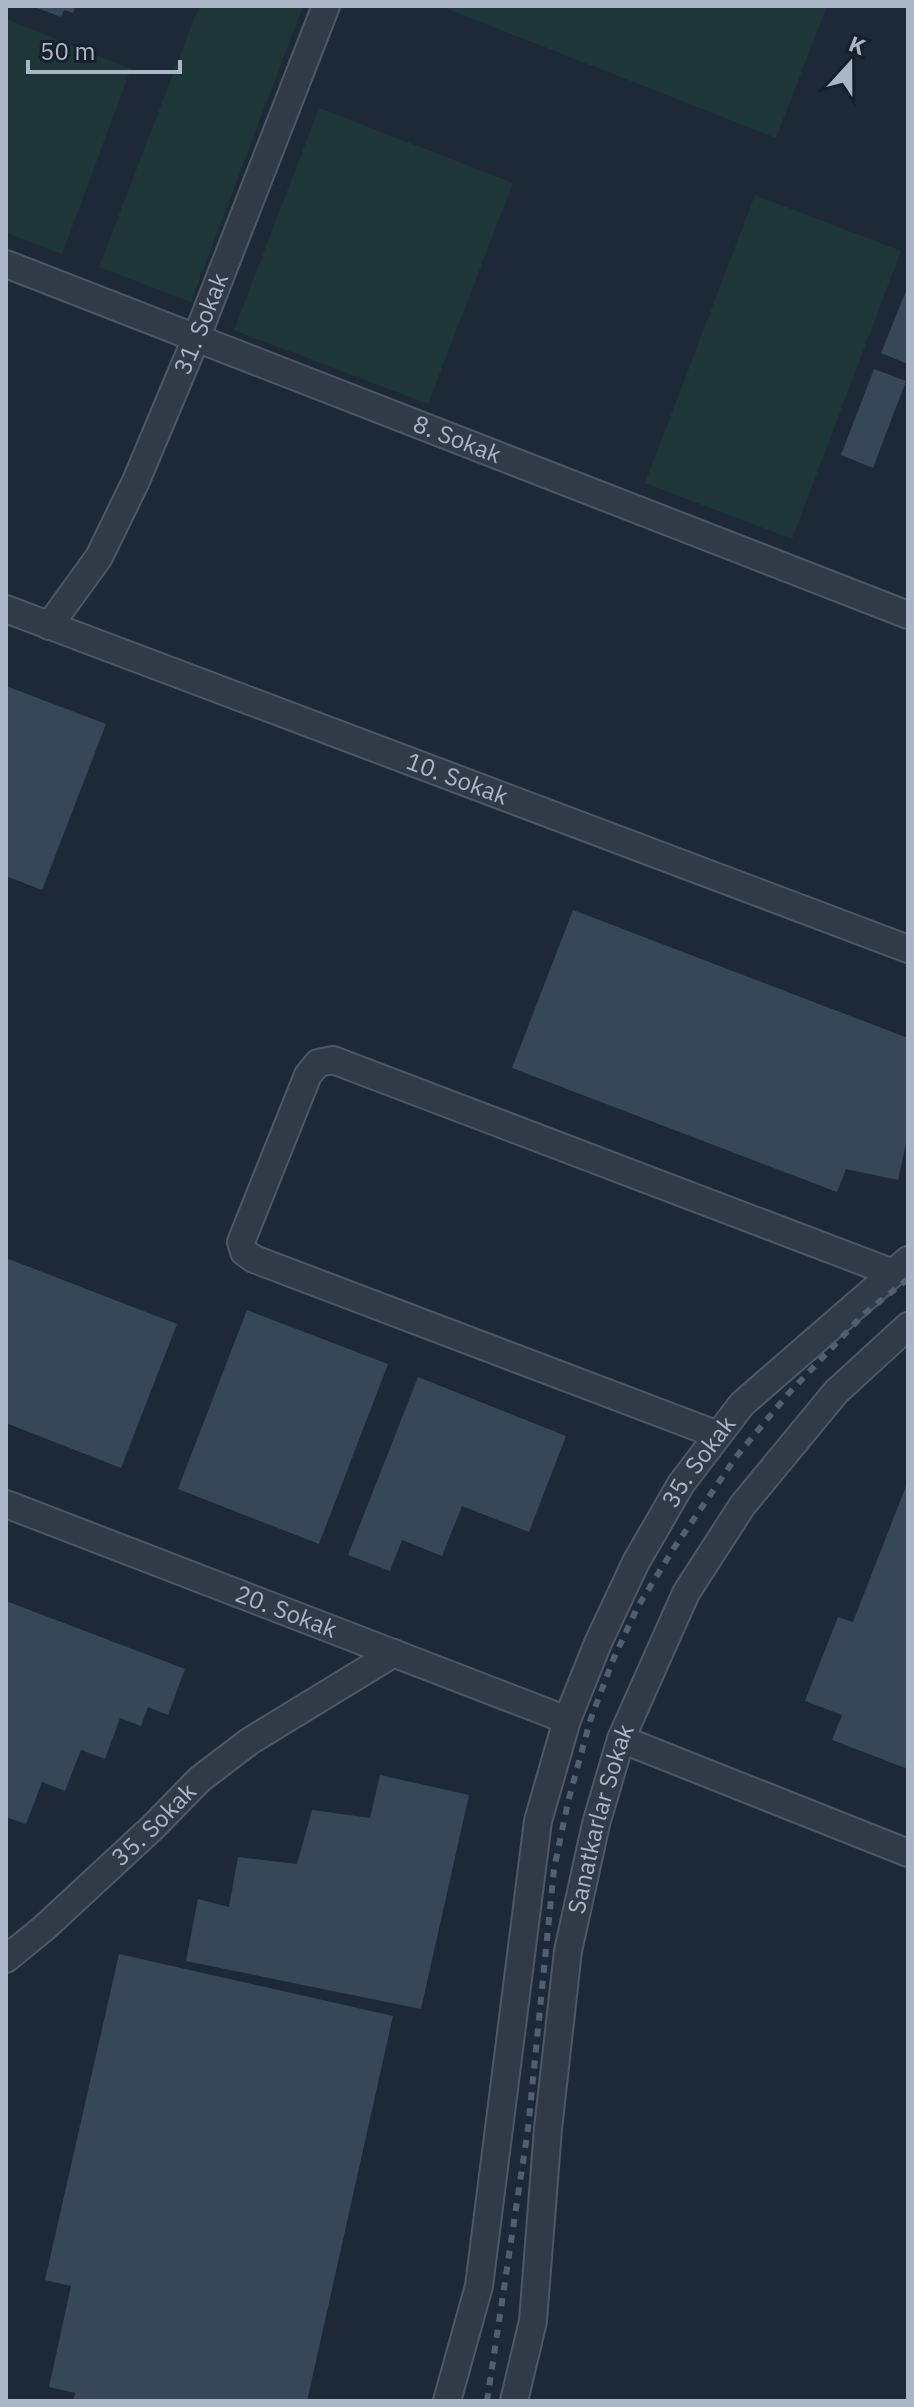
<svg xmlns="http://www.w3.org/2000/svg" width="914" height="2407" viewBox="0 0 914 2407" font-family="'IBM Plex Sans',sans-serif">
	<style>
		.green { fill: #1f3638 }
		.building { fill: #384758 }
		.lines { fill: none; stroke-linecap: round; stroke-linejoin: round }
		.minor-casing { stroke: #4e5865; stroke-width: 30 }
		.minor { stroke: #303b47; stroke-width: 26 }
		.rail { stroke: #525f6f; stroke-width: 6; stroke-dasharray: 8 8; stroke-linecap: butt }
		.labels { text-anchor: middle; stroke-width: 6; stroke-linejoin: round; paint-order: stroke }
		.street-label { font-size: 24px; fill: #aab5c5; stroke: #16202b }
	</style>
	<rect width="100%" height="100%" fill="#1d2937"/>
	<g class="green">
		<path d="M199 6H303L191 302 99 267Z"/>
		<path d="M440 6H827L776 138Z"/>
		<path d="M6 19 131 69 62 254 6 233Z"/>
		<path d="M319 108 513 183 428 404 234 330Z"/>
		<path d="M755 195 901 251 792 539 645 483Z"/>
	</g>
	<g class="building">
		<path d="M32 6H75L73 13 64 10 61 17Z"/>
		<path d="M908 286V364L881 353Z"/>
		<path d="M874 369 906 381 873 468 841 455Z"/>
		<path d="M6 686 106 724 42 890 6 876Z"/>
		<path d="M573 910 908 1038V1134L898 1180 846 1169 837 1192 512 1068Z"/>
		<path d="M6 1258 177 1324 121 1468 6 1423Z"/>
		<path d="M247 1310 388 1364 319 1544 178 1489Z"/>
		<path d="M418 1377 566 1436 529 1532 462 1506 442 1556 402 1540 390 1571 348 1555Z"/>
		<path d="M908 1481V1769L832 1740 842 1715 805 1701 838 1617 853 1622Z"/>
		<path d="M6 1601 185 1669 168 1715 148 1707 141 1726 120 1718 105 1759 81 1750 65 1791 42 1782 26 1824 6 1817Z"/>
		<path d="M380 1775 469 1795 421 2009 186 1961 198 1899 229 1907 238 1857 297 1864 312 1810 370 1818Z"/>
		<path d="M119 1954 393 2016 307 2401H73L75 2393 49 2387 71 2286 45 2280Z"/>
	</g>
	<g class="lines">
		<defs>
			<g id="minor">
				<path id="s1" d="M6 264 908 615"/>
				<path id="s2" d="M6 609 908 949"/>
				<path id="s3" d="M49 626 99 557 136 481 197 336 326 6"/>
				<path d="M718 1435 254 1259 244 1252 241 1242 308 1075 318 1063 333 1060 893 1273"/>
				<path id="s4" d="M6 1504 567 1720"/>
				<path d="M621 1739 908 1853"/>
				<path id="s5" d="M6 1959 44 1928 153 1827 200 1779 250 1741 394 1653"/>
				<path id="s6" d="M447 2401 479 2286 538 1821 567 1720 598 1643 636 1562 681 1484 742 1404 908 1260"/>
				<path id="s7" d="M514 2401 533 2321 548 2129 568 1951 596 1824 621 1739 686 1593 742 1506 836 1392 908 1326"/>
			</g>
		</defs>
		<use href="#minor" class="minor-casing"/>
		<use href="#minor" class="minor"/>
		<path class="rail" d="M487 2401 528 2129 554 1869 568 1802 590 1721 613 1660 637 1608 674 1548 736 1457 788 1394 864 1314 908 1279"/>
	</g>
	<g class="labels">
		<g class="street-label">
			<text dy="8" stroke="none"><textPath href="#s3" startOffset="340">31. Sokak</textPath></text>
			<text dy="8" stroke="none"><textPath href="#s1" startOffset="484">8. Sokak</textPath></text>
			<text dy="8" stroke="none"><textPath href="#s2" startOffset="482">10. Sokak</textPath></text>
			<text dy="8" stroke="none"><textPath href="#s6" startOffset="984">35. Sokak</textPath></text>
			<text dy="8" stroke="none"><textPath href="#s4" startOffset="300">20. Sokak</textPath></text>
			<text dy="8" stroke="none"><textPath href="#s7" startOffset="590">Sanatkarlar Sokak</textPath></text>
			<text dy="8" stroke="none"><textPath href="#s5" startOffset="200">35. Sokak</textPath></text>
		</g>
	</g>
	<rect width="914" height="2407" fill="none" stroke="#aab5c5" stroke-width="16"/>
	<g transform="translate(850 64) rotate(21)" stroke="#16202b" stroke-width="6" paint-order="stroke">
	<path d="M0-6L14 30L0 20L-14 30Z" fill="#aab5c5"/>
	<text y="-12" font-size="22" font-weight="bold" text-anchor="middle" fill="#aab5c5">K</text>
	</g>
	<path d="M28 60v12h152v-12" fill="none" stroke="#aab5c5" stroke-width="4"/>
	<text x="40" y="60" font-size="24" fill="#aab5c5" stroke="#16202b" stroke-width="6" paint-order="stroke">50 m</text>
</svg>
